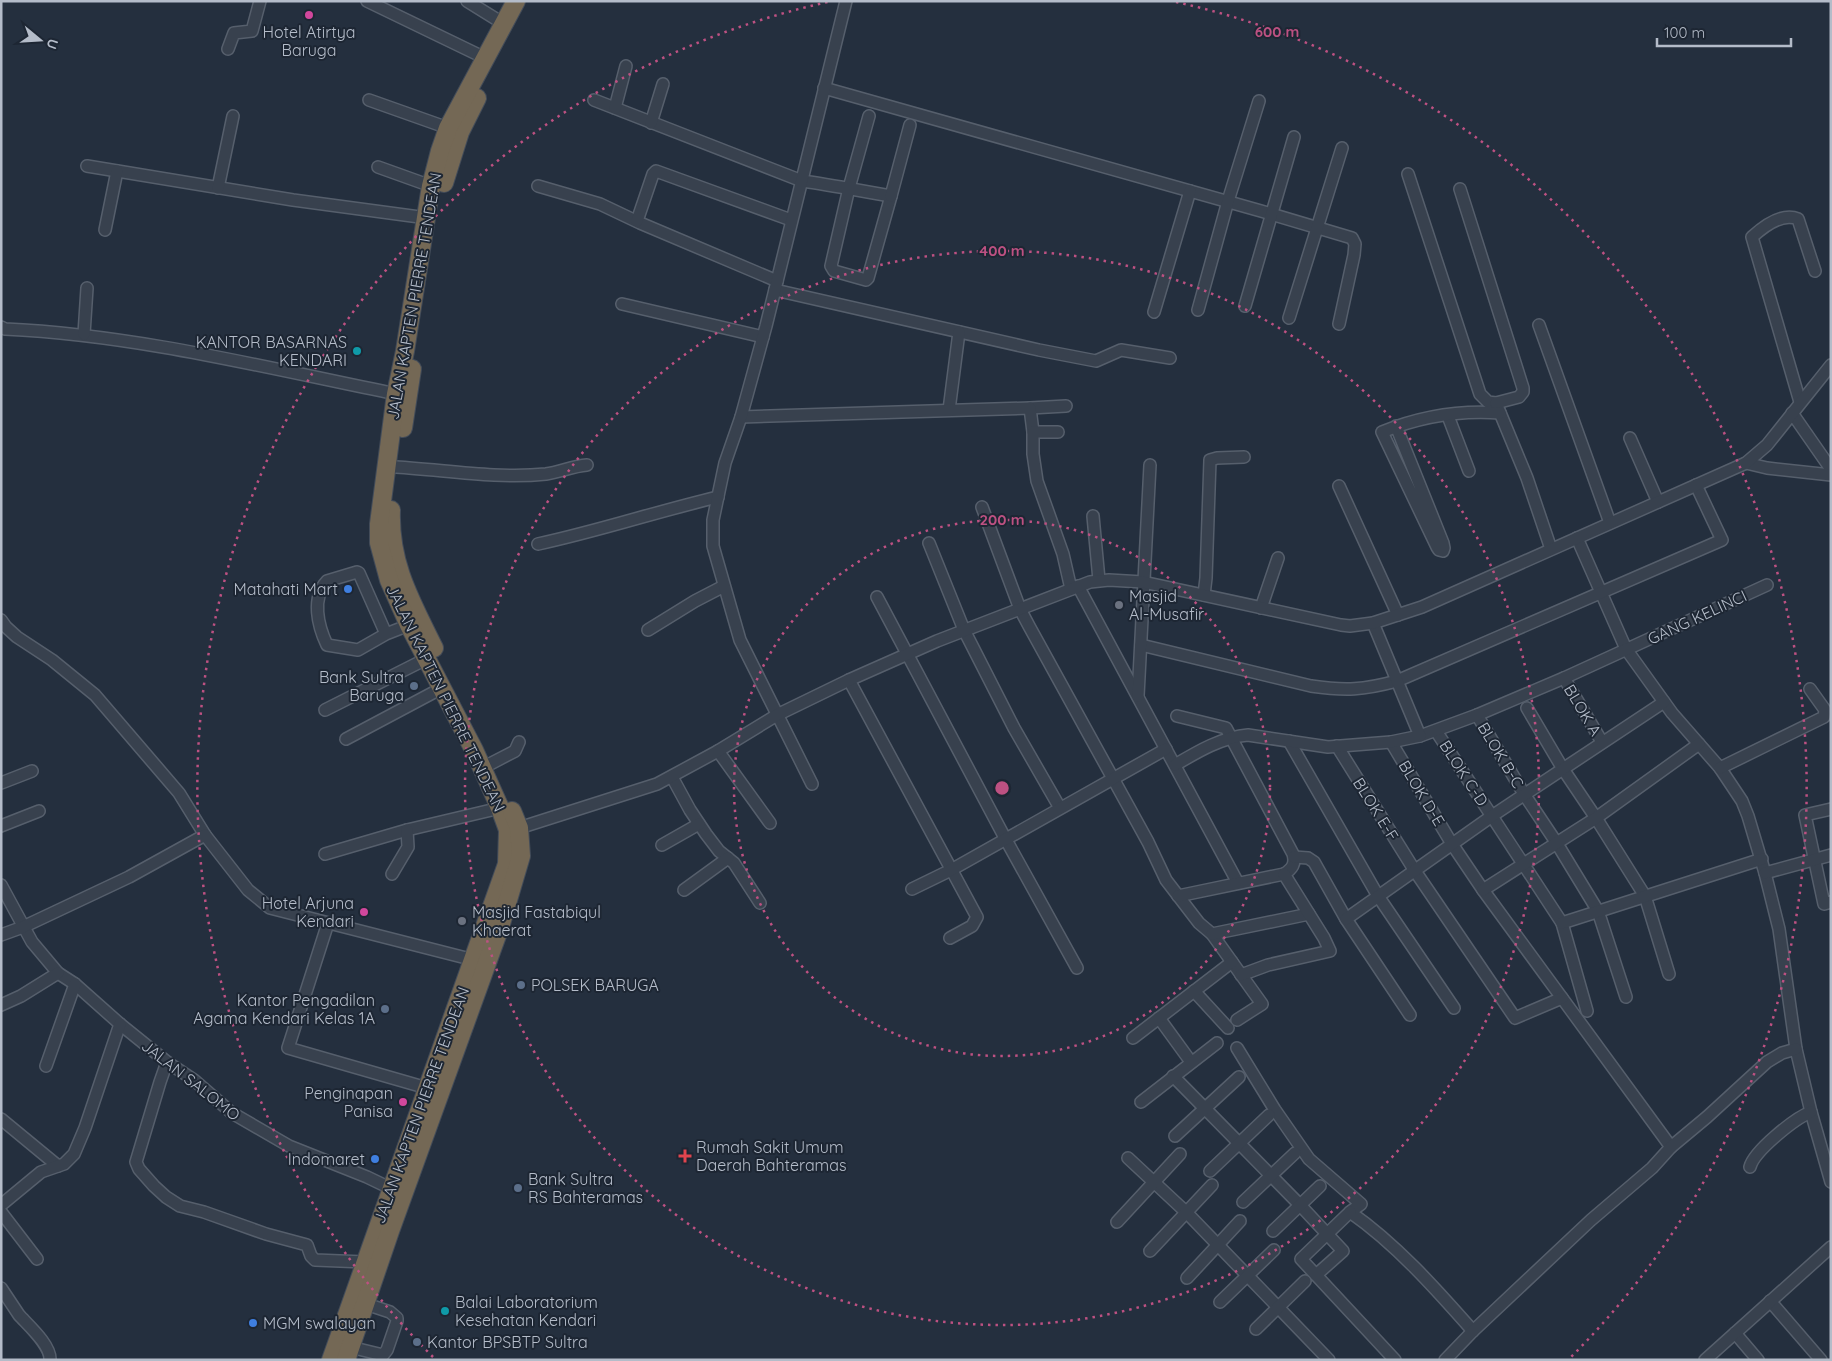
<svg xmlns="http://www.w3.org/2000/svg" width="1832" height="1361" viewBox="0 0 1832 1361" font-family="Quicksand,sans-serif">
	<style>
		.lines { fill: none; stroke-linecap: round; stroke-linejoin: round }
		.minor-casing { stroke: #565f6c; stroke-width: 14 }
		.highway-casing { stroke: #434c59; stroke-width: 20 }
		.minor { stroke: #38414e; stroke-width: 11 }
		.highway { stroke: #746855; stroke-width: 18 }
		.ring { fill: none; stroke: #bd5182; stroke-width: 2.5; stroke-dasharray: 2.5 5 }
		.hotel-dot { fill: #d1479c; stroke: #1d2633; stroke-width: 2 }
		.culture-dot { fill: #0f9aa8; stroke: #1d2633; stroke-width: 2 }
		.shop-dot { fill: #3f7fe0; stroke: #1d2633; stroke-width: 2 }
		.worship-dot { fill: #6b7280; stroke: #1d2633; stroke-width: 2 }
		.service-dot { fill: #5c6f8a; stroke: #1d2633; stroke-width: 2 }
		.health-dot { fill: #e0444e; stroke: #1d2633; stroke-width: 2 }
		.labels { text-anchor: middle; stroke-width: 4; stroke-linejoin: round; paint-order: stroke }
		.poi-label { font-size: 16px; fill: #b4bcc9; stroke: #1d2633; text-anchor: start }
		.street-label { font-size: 16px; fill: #b4bcc9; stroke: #1d2633 }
		.centre { fill: #bd5182; stroke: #1d2633; stroke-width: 2.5 }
		.ring-label { font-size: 15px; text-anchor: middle; font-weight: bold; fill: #bd5182; stroke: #1d2633; stroke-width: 4; stroke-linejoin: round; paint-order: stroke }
	</style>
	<rect width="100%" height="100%" fill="#242f3e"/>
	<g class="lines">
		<defs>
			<g id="minor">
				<path d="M367 1 485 58"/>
				<path d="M467 1 504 24"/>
				<path d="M228 49 234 33 252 31 260 1"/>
				<path d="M824 88 1261 211 1352 238 1355 244 1354 255 1339 324"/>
				<path d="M369 100 448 128"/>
				<path d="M594 100 802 181C832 185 861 191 891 196L868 278 866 280 834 271 831 266 849 188 869 116"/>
				<path d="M615 108 626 66"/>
				<path d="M651 123 663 84"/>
				<path d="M87 166 293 200 427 218"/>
				<path d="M378 167 431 186"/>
				<path d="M1408 174 1480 394 1488 402 1496 403"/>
				<path d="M538 186 600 204 640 223 777 281"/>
				<path d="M218 188 233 116"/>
				<path d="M1460 189 1523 388V392L1519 397 1496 403 1527 478 1551 549"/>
				<path d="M891 196 910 125"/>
				<path d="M637 221 653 174 656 171 791 220"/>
				<path d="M105 230 117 171"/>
				<path d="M775 290 1039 350 1096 361 1121 350 1170 358"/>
				<path d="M622 304 763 337"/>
				<path d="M1245 306 1294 137"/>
				<path d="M1198 310 1228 201 1259 101"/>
				<path d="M1154 312 1190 191"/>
				<path d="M1289 318 1342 148"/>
				<path d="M1539 325 1610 523"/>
				<path d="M1 327 5 329C137 335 267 368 396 394"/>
				<path d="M84 334 87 288"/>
				<path d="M1800 402 1752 237C1763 227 1782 212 1798 219L1815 271"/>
				<path d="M1030 408 1066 406"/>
				<path d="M949 410 959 332"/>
				<path d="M1792 413 1831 469"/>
				<path d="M1448 416 1469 471"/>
				<path d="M741 417 1030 408 1033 432"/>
				<path d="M1396 426 1443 543 1444 548 1443 551 1439 550 1437 547 1382 432C1419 417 1461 410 1500 413"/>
				<path d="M1058 432H1033V454L1037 481 1063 554 1071 589"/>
				<path d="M1630 438 1658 502"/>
				<path d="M1746 463 1767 468 1831 475"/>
				<path d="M396 467C446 470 497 479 546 474 560 472 573 466 587 465"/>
				<path d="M1339 486 1398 615"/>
				<path d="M982 507 1020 609 1029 626 1148 842 1166 880 1199 923 1212 934 1262 1004 1237 1020"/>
				<path d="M1093 516 1099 580"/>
				<path d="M1577 538 1626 649 1672 713 1720 768 1742 801 1748 816 1765 873 1779 929 1796 1049 1811 1112 1831 1182"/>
				<path d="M929 543 964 630 1014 728 1060 808"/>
				<path d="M538 544C599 531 658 511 718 497"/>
				<path d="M1078 586 1238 883"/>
				<path d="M1204 595 1206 578 1210 460 1217 458 1244 457"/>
				<path d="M877 597 1005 838 1077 968"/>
				<path d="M1261 608 1278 558"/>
				<path d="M1 620 6 627 17 637 52 660 95 695 179 793 205 835"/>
				<path d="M648 630 695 601 724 586"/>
				<path d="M386 634 359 573 357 572 327 581C311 598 318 626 327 645L358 650 386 634 409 625"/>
				<path d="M1141 645 1311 686C1346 691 1363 690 1397 681L1722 540 1696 485"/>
				<path d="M1564 678 1602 742"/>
				<path d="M849 680 977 917 972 926 950 938"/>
				<path d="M1138 696 1150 465"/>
				<path d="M1527 708 1563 769 1596 818 1645 896 1669 974"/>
				<path d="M325 710 426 659"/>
				<path d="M1477 715 1524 794 1556 842 1598 911 1626 997"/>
				<path d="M1177 716 1226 728 1293 854C1296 864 1292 869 1284 874L1178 896"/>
				<path d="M1436 731 1562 923 1587 1011"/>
				<path d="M1420 736 1477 715 1564 678 1767 585"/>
				<path d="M346 739 440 689"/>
				<path d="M1289 741 1378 896 1454 1008"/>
				<path d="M1391 742 1452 844 1483 890 1671 1147"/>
				<path d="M1337 746 1415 871 1515 1018 1562 998"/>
				<path d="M718 751 770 823"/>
				<path d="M490 764 515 751 519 742"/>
				<path d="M1175 765C1197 752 1222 737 1248 735L1328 747 1391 742 1420 736 1373 623"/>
				<path d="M1720 768 1824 717 1825 710 1810 689"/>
				<path d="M672 777 690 810 706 834 719 851 734 863 760 903"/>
				<path d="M1 783 32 771"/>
				<path d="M812 784 740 640 713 546V520L725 463 741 417 766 326 846 1"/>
				<path d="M1831 809 1805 815 1824 904 1831 902"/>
				<path d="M1 826 39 811"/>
				<path d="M519 828 657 784 718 751 777 715 849 680 937 641 1090 582 1109 580 1143 582 1341 625 1350 626 1373 623 1422 607 1746 463 1767 445 1831 365"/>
				<path d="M662 845 699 824"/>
				<path d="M325 854 407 830 500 808"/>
				<path d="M1294 857 1308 858 1314 862 1346 919 1410 1015"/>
				<path d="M1765 873 1831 855"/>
				<path d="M392 874 408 847 407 830"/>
				<path d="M1 885 32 942 58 973 75 984 120 1024 167 1062 194 1080 232 1113 289 1146 367 1177 392 1189"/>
				<path d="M912 889 951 870 1166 749"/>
				<path d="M684 890 728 858"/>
				<path d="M1483 890 1596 818 1699 744"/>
				<path d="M1346 919 1492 816 1664 702"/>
				<path d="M328 923 288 1048 427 1088"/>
				<path d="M1562 923 1762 859"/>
				<path d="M1212 934 1309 914"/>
				<path d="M1 935 23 927 129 877 205 835 248 890 270 908 474 960"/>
				<path d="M1241 975 1268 965 1330 951 1324 938 1284 874"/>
				<path d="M1194 991 1228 1028"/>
				<path d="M1 1005 21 996 58 973"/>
				<path d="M1159 1018 1191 1062"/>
				<path d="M1133 1038 1232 962"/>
				<path d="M1237 1048 1275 1110 1309 1159 1361 1204 1350 1212C1396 1244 1436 1289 1473 1331"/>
				<path d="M167 1062 160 1082 136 1162 139 1169 154 1186 166 1197 180 1206 204 1212 266 1234 307 1245 311 1256 315 1260 365 1262"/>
				<path d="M46 1066 75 984"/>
				<path d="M1173 1076 1300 1205 1343 1251 1316 1275"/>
				<path d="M1141 1102 1217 1043"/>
				<path d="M1 1119 58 1166"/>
				<path d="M1175 1136 1239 1077"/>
				<path d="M1128 1158 1187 1213 1329 1360"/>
				<path d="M1750 1167C1754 1151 1795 1118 1811 1112"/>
				<path d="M1210 1171 1269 1115"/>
				<path d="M1243 1202 1295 1153"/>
				<path d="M1 1205 41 1172 64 1164 74 1154 85 1128 120 1024"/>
				<path d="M1 1212 37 1259"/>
				<path d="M1350 1212 1301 1259 1395 1360"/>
				<path d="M1117 1222 1180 1154"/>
				<path d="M1273 1231 1320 1186"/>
				<path d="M1150 1251 1212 1185"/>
				<path d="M1187 1278 1240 1221"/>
				<path d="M1 1288C7 1297 13 1306 19 1315 28 1325 51 1345 50 1360"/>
				<path d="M1770 1301 1821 1360"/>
				<path d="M1220 1302 1274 1250"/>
				<path d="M1256 1329 1305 1281"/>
				<path d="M1735 1333 1758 1360"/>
				<path d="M350 1347 383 1355 387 1350 397 1321V1318L390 1312 366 1304"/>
				<path d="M1445 1360 1473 1331 1591 1220 1652 1168 1671 1147 1707 1117 1767 1062 1782 1053 1796 1049"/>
				<path d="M1705 1360 1831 1247"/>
			</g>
			<g id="highway">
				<path d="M444 183 460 132 477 98"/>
				<path d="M403 428 412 369"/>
				<path d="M391 510C389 564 411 601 434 648"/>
				<path d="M331 1360 507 864 508 830 500 808 474 750 409 625 389 580 379 543V524L396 394 405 351 431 186 440 151 448 128 516 1"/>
				<path d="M346 1360 390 1231 500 927 521 856 519 828 512 811"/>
			</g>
		</defs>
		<use href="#minor" class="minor-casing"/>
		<use href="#highway" class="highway-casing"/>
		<use href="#minor" class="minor"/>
		<use href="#highway" class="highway"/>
	</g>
	<g class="ring">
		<circle cx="1002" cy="788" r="268"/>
		<circle cx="1002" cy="788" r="537"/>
		<path d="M433 1357A805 805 0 0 1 828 2M1176 2A805 805 0 0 1 1571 1357"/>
	</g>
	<g class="hotel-dot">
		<circle cx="309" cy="15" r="5"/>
		<circle cx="364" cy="912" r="5"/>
		<circle cx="403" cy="1102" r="5"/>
	</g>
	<g class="culture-dot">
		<circle cx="357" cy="351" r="5"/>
		<circle cx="445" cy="1311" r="5"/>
	</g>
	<g class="shop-dot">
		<circle cx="348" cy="589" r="5"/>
		<circle cx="375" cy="1159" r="5"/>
		<circle cx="253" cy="1323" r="5"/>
	</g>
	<g class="worship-dot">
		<circle cx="1119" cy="605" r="5"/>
		<circle cx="462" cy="921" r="5"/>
	</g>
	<g class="service-dot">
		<circle cx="414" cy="686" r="5"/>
		<circle cx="521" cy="985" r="5"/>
		<circle cx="385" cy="1009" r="5"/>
		<circle cx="518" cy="1188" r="5"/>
		<circle cx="417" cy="1342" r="5"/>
	</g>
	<path class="health-dot" d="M682.5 1148.5h5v5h5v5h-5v5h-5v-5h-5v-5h5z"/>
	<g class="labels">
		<g class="poi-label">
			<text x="309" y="38" text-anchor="middle">Hotel Atirtya<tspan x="309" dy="18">Baruga</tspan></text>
			<text x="347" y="348" text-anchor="end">KANTOR BASARNAS<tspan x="347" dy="18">KENDARI</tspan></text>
			<text x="338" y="595" text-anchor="end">Matahati Mart</text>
			<text x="1129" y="602">Masjid<tspan x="1129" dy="18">Al-Musafir</tspan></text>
			<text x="404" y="683" text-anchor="end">Bank Sultra<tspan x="404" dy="18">Baruga</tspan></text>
			<text x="354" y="909" text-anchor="end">Hotel Arjuna<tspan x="354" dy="18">Kendari</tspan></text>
			<text x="472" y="918">Masjid Fastabiqul<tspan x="472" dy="18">Khaerat</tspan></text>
			<text x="531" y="991">POLSEK BARUGA</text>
			<text x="375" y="1006" text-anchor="end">Kantor Pengadilan<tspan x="375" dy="18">Agama Kendari Kelas 1A</tspan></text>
			<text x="393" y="1099" text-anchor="end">Penginapan<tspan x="393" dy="18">Panisa</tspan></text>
			<text x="696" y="1153">Rumah Sakit Umum<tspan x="696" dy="18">Daerah Bahteramas</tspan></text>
			<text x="365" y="1165" text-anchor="end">Indomaret</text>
			<text x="528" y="1185">Bank Sultra<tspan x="528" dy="18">RS Bahteramas</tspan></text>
			<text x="455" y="1308">Balai Laboratorium<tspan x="455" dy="18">Kesehatan Kendari</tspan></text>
			<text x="263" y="1329">MGM swalayan</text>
			<text x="427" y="1348">Kantor BPSBTP Sultra</text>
		</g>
		<g class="street-label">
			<text transform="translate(414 296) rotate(-80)" y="6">JALAN KAPTEN PIERRE TENDEAN</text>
			<text transform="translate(1697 617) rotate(-25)" y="6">GANG KELINCI</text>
			<text transform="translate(446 698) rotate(64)" y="6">JALAN KAPTEN PIERRE TENDEAN</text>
			<text transform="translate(1583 710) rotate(59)" y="6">BLOK A</text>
			<text transform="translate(1501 755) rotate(59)" y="6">BLOK B-C</text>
			<text transform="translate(1464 773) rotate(57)" y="6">BLOK C-D</text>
			<text transform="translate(1422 793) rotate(59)" y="6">BLOK D-E</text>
			<text transform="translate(1376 809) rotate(58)" y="6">BLOK E-F</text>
			<text transform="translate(191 1080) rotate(38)" y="6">JALAN SALOMO</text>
			<text transform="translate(421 1105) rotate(-70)" y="6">JALAN KAPTEN PIERRE TENDEAN</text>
		</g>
	</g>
	<circle cx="1002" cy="788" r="8" class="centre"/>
	<g class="ring-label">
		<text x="1277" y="37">600 m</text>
		<text x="1002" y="256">400 m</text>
		<text x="1002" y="525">200 m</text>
	</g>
	<rect width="1832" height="1361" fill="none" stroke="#b4bcc9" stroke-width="5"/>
	<g transform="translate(40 40) rotate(108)" stroke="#1d2633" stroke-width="4" paint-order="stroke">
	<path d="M0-4L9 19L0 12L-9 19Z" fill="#b4bcc9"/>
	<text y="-8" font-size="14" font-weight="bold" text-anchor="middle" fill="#b4bcc9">U</text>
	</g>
	<path d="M1657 38v8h134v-8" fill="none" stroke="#b4bcc9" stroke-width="2.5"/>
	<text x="1664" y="38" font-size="15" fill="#b4bcc9" stroke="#1d2633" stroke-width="4" paint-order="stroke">100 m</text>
</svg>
